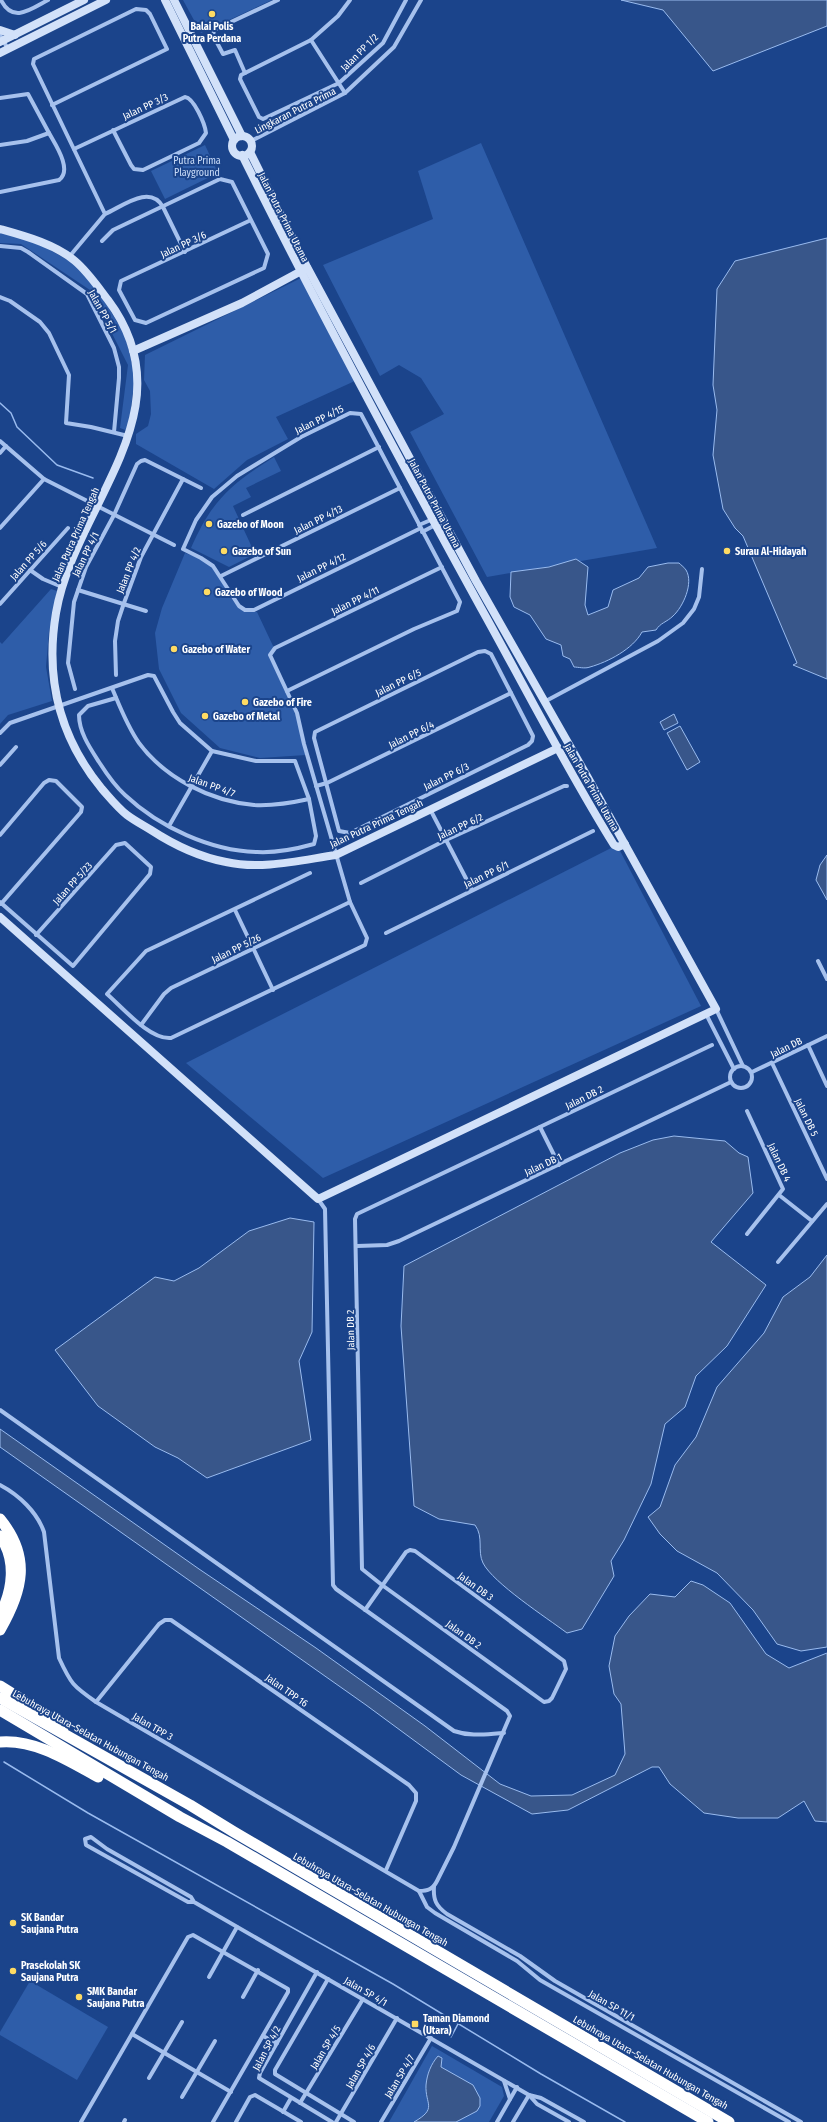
<svg xmlns="http://www.w3.org/2000/svg" width="827" height="2122" viewBox="0 0 827 2122" font-family="'Fira Sans Condensed',sans-serif">
	<style>
		.green { fill: #2e5da9 }
		.water { fill: #38568a; stroke: #99bbef }
		.lines { fill: none; stroke-linecap: round; stroke-linejoin: round }
		.stream { stroke: #99bbef; stroke-width: 1.5 }
		.street { stroke: #a6c1ed; stroke-width: 4 }
		.secondary { stroke: #d2e1f9; stroke-width: 8 }
		.highway { stroke: #fff; stroke-width: 11 }
		.poi-dot { fill: #fedb63; stroke: #1b448b; stroke-width: 1.5 }
		.labels { text-anchor: middle; stroke-width: 4; stroke-linejoin: round; paint-order: stroke }
		.poi-label { font-size: 10px; font-weight: bold; fill: #fff; stroke: #1b448b; text-anchor: start }
		.street-label { font-size: 10px; fill: #fff; stroke: #1b448b }
		.park-label { font-size: 10px; fill: #cbddf9; stroke: #1b448b }
	</style>
	<rect width="100%" height="100%" fill="#1b448b"/>
	<g class="green">
		<path d="M183 0H272L201 33Z"/>
		<path d="M481 143 657 548 487 577 410 432 444 414 421 378 399 365 380 376 323 265 433 219 418 171Z"/>
		<path d="M205 145 218 173 165 199 151 171Z"/>
		<path d="M0 231 41 245 73 263 94 284 125 335 135 376 128 431 120 428 128 365 90 290 21 244 0 243Z"/>
		<path d="M301 278 357 380 276 417 288 439 247 460 214 489 136 444V434L148 426 151 414 150 391 144 380 145 355Z"/>
		<path d="M274 457 281 471 246 488 251 497 233 506 255 554 229 567 191 548C212 500 231 484 274 457Z"/>
		<path d="M185 553C194 556 206 559 212 567 228 585 229 612 257 612L274 648 269 657 297 717 306 755 260 758 220 748 181 713 159 669 155 633 162 608Z"/>
		<path d="M51 589 57 591 49 632 46 667 52 701 8 715 0 724V642L2 644Z"/>
		<path d="M617 845 701 1006 323 1178 186 1063Z"/>
		<path d="M30 1981 108 2027 77 2080 0 2035V2032Z"/>
		<path d="M432 2046 502 2087 504 2096 489 2122H389Z"/>
	</g>
	<g class="water">
		<path d="M621 0H827V26L713 71 663 10Z"/>
		<path d="M827 238V679L793 665 797 663 743 536 735 528 723 509 713 455 717 410 713 385 717 289 735 261Z"/>
		<path d="M576 559 588 567 585 605 588 615 608 607 613 590 639 578 648 567 668 563H679C681 565 685 568 686 570 694 583 683 607 673 616 667 622 660 623 656 630L642 632C633 649 608 662 590 667 585 669 578 667 574 667L570 659 563 656 561 645 546 639 530 615 514 607 510 597 511 572 549 567Z"/>
		<path d="M674 714 678 723 664 730 660 722Z"/>
		<path d="M680 726 700 762 687 770 667 733Z"/>
		<path d="M827 855V900L816 880 820 865Z"/>
		<path d="M674 1136 725 1141 739 1153 748 1157 753 1193 711 1242 766 1285 727 1346 696 1376 685 1407 665 1424 651 1484 624 1540 611 1561 614 1576 582 1629 567 1633C547 1618 493 1583 483 1563 477 1551 484 1537 475 1525L439 1519 414 1506 401 1326 404 1266 620 1153 653 1140Z"/>
		<path d="M290 1218 314 1222 312 1332 299 1361 311 1440 207 1478 178 1458 155 1447 98 1406 55 1350 155 1277 174 1281 199 1268 249 1231Z"/>
		<path d="M827 1255V1647L801 1651 777 1644 753 1610 717 1573 677 1551 660 1534 648 1517 660 1507 675 1465 696 1437 717 1387 764 1333 783 1297 810 1277Z"/>
		<path d="M0 1429 199 1569 316 1648 425 1726 500 1784 531 1796 572 1795 615 1775 625 1754 621 1704 614 1694 609 1666 615 1636 629 1616 650 1594 675 1597 691 1581 703 1585 730 1603 766 1654 789 1668 827 1653V1822L815 1821 804 1801 778 1818H738L704 1813 670 1784 659 1767H652L568 1810 532 1814 461 1775 366 1705 0 1447Z"/>
		<path d="M438 2056 442 2058 441 2067 473 2085 480 2098V2106L477 2111 456 2122H414C438 2108 425 2105 426 2085 427 2074 431 2064 438 2056Z"/>
	</g>
	<g class="lines">
		<g class="stream">
			<path d="M0 403 11 413 17 427 57 465 93 478"/>
			<path d="M4 1762 88 1813 393 1984 541 2074 625 2122"/>
			<path d="M451 2037 458 2024"/>
		</g>
		<g class="street">
			<path d="M1 0C13 24 31 9 48 0"/>
			<path d="M350 0 338 16 311 40 241 75 240 79 259 117 263 119 339 83 383 43 406 0"/>
			<path d="M0 35 8 49"/>
			<path d="M311 40 345 93"/>
			<path d="M245 73 235 50 223 54 213 35 214 30 278 0"/>
			<path d="M0 98 28 94 49 133 27 141 0 145"/>
			<path d="M52 105 167 49 150 14 146 10 136 9 34 59 33 64C57 114 81 164 105 214L69 257"/>
			<path d="M251 141 345 93 394 47 421 0"/>
			<path d="M74 149 185 97C194 98 205 124 206 133L199 143 143 170 134 169 131 165 113 130"/>
			<path d="M0 192 59 180C73 170 55 144 49 133"/>
			<path d="M105 214C123 206 150 184 163 207L185 252"/>
			<path d="M102 241 113 230 220 179 232 182 268 254 264 268 146 323 135 320 119 290 121 281 251 220"/>
			<path d="M0 246 21 248 28 252 87 294 114 348 119 367V378L114 432"/>
			<path d="M0 297 10 301 40 322 49 333 69 375 66 423 91 427 128 436"/>
			<path d="M0 441 44 479 174 545"/>
			<path d="M0 453 6 446"/>
			<path d="M243 515 379 447"/>
			<path d="M419 525 433 519"/>
			<path d="M0 528 44 479"/>
			<path d="M422 532 443 521"/>
			<path d="M30 570 43 579 62 587"/>
			<path d="M221 576 400 488"/>
			<path d="M78 590 146 611"/>
			<path d="M0 604 68 528"/>
			<path d="M485 651 491 654 533 736 532 741 528 745 350 833 339 831 314 738 315 732 478 652Z"/>
			<path d="M116 675 115 641 118 621 124 603 141 557 183 479"/>
			<path d="M112 688C120 707 127 726 139 743 165 778 210 801 254 805 272 806 291 803 309 799"/>
			<path d="M75 689 68 663 74 602 86 567 114 515 137 464 141 461 145 460 201 488"/>
			<path d="M287 691 414 629 457 611 460 602 361 414 350 413 301 437 237 476 212 497 196 520 183 549 201 558 213 566 239 606 245 610H254L421 528"/>
			<path d="M544 702 658 641 683 623 694 609 699 597 702 569"/>
			<path d="M0 733 10 723 148 675 154 676 173 712 180 723 212 751 256 761H295L309 799 316 836 314 844C296 849 275 853 257 852 211 851 159 827 125 795 115 786 106 773 99 762 90 748 79 732 79 715L88 706 116 698"/>
			<path d="M0 765 16 747"/>
			<path d="M316 786 327 783 511 693"/>
			<path d="M430 809 472 890"/>
			<path d="M169 826 212 751"/>
			<path d="M0 835 44 783 49 780 56 781 82 807 81 812 1 904"/>
			<path d="M310 873 146 951 107 994C123 1008 150 1040 171 1038L365 945 367 938 350 902 304 744 297 713 270 655 275 648 442 567"/>
			<path d="M361 883 446 840 564 786H567"/>
			<path d="M0 902 73 966 150 874 151 867 125 843 116 845 36 935"/>
			<path d="M235 910 273 990"/>
			<path d="M386 933 593 831"/>
			<path d="M818 961 827 979"/>
			<path d="M716 1009 743 1066"/>
			<path d="M706 1014 734 1069"/>
			<path d="M141 1025 164 994 171 988 350 902"/>
			<path d="M808 1045 827 1086"/>
			<path d="M772 1063 827 1179"/>
			<circle cx="741" cy="1077" r="11"/>
			<path d="M752 1072 827 1036"/>
			<path d="M747 1111 783 1189 747 1234"/>
			<path d="M540 1127 559 1165"/>
			<path d="M779 1195 812 1221"/>
			<path d="M318 1199 325 1209 333 1585 336 1589 507 1711 510 1716 454 1847 437 1881C433 1889 428 1891 419 1891"/>
			<path d="M357 1246 387 1245 399 1241 731 1082"/>
			<path d="M778 1262 827 1204"/>
			<path d="M0 1410 454 1731C471 1737 486 1734 504 1733"/>
			<path d="M0 1485C19 1495 37 1512 44 1532L59 1658C71 1684 73 1686 96 1702L419 1891 427 1907 435 1913 517 1961 540 1980 789 2122"/>
			<path d="M365 1610 406 1552 410 1550 415 1551 564 1661 566 1669 552 1698 549 1701 544 1702 382 1585 362 1569 355 1219 357 1214 712 1045"/>
			<path d="M96 1702 159 1624 165 1620H171L409 1785 416 1793V1801L386 1870"/>
			<path d="M434 1886C433 1900 436 1906 447 1914L520 1956 555 1981 801 2122"/>
			<path d="M194 1902H188L86 1845 85 1839 91 1837 107 1849 191 1897 194 1902 529 2095 541 2098 584 2122"/>
			<path d="M317 1972 260 2073 259 2078 332 2122"/>
			<path d="M209 1977 237 1927"/>
			<path d="M328 1979 275 2070V2074L354 2122"/>
			<path d="M243 1997 258 1970"/>
			<path d="M132 2034 231 2092"/>
			<path d="M263 2036 277 2043"/>
			<path d="M149 2078 182 2022"/>
			<path d="M504 2081 510 2099"/>
			<path d="M529 2095 537 2104 569 2122"/>
			<path d="M182 2097 215 2041"/>
			<path d="M300 2103 363 1999"/>
			<path d="M283 2112 291 2098"/>
			<path d="M81 2122 188 1937 193 1935 288 1989V1992L213 2122"/>
			<path d="M124 2122 125 2120"/>
			<path d="M236 2122 250 2097 255 2095 301 2122"/>
			<path d="M336 2122 397 2018"/>
			<path d="M381 2122 431 2038"/>
			<path d="M497 2122 517 2087"/>
			<path d="M513 2122 529 2095"/>
		</g>
		<g class="secondary">
			<path d="M165 0 234 140"/>
			<path d="M174 0 242 136"/>
			<path d="M0 30 15 35"/>
			<path d="M0 42 84 0"/>
			<path d="M0 53 106 0"/>
			<circle cx="242" cy="146" r="10"/>
			<path d="M242 155C318 308 399 459 481 608 525 687 566 768 614 845L618 847 625 844"/>
			<path d="M0 229C25 236 55 244 75 261 88 272 98 287 108 300 191 411 74 505 56 613 45 678 60 738 102 789 110 798 118 808 127 815 135 821 143 825 151 830 174 845 199 857 226 862 261 870 301 860 336 855L558 748"/>
			<path d="M133 351 242 303 305 269"/>
			<path d="M0 917 318 1199 716 1009 587 776 476 581 307 267 250 152"/>
		</g>
		<g class="highway">
			<path d="M0 1519C31 1557 23 1590 0 1630"/>
			<path d="M0 1536C17 1560 13 1590 0 1615"/>
			<path d="M0 1686 64 1726"/>
			<path d="M0 1698 190 1805 234 1832 729 2122"/>
			<path d="M0 1710 180 1817 227 1842 708 2122"/>
			<path d="M0 1742C35 1739 69 1761 98 1777"/>
		</g>
	</g>
	<g class="poi-dot">
		<circle cx="212" cy="14" r="4"/>
		<circle cx="209" cy="524" r="4"/>
		<circle cx="224" cy="551" r="4"/>
		<circle cx="727" cy="551" r="4"/>
		<circle cx="207" cy="592" r="4"/>
		<circle cx="174" cy="649" r="4"/>
		<circle cx="245" cy="702" r="4"/>
		<circle cx="205" cy="716" r="4"/>
		<circle cx="13" cy="1923" r="4"/>
		<circle cx="13" cy="1971" r="4"/>
		<circle cx="79" cy="1997" r="4"/>
		<rect x="411" y="2020" width="8" height="8" rx="2"/>
	</g>
	<g class="labels">
		<g class="poi-label">
			<text x="212" y="30" text-anchor="middle">Balai Polis<tspan x="212" dy="12">Putra Perdana</tspan></text>
			<text x="217" y="528">Gazebo of Moon</text>
			<text x="232" y="555">Gazebo of Sun</text>
			<text x="735" y="555">Surau Al-Hidayah</text>
			<text x="215" y="596">Gazebo of Wood</text>
			<text x="182" y="653">Gazebo of Water</text>
			<text x="253" y="706">Gazebo of Fire</text>
			<text x="213" y="720">Gazebo of Metal</text>
			<text x="21" y="1921">SK Bandar<tspan x="21" dy="12">Saujana Putra</tspan></text>
			<text x="21" y="1969">Prasekolah SK<tspan x="21" dy="12">Saujana Putra</tspan></text>
			<text x="87" y="1995">SMK Bandar<tspan x="87" dy="12">Saujana Putra</tspan></text>
			<text x="423" y="2022">Taman Diamond<tspan x="423" dy="12">(Utara)</tspan></text>
		</g>
		<g class="street-label">
			<text transform="translate(359 52) rotate(-45)" y="4">Jalan PP 1/2</text>
			<text transform="translate(145 106) rotate(-25)" y="4">Jalan PP 3/3</text>
			<text transform="translate(295 110) rotate(-27)" y="4">Lingkaran Putra Prima</text>
			<text transform="translate(284 217) rotate(63)" y="4">Jalan Putra Prima Utama</text>
			<text transform="translate(183 244) rotate(-25)" y="4">Jalan PP 3/6</text>
			<text transform="translate(103 311) rotate(61)" y="4">Jalan PP 5/1</text>
			<text transform="translate(319 419) rotate(-26)" y="4">Jalan PP 4/15</text>
			<text transform="translate(435 503) rotate(62)" y="4">Jalan Putra Prima Utama</text>
			<text transform="translate(318 519) rotate(-26)" y="4">Jalan PP 4/13</text>
			<text transform="translate(75 534) rotate(-66)" y="4">Jalan Putra Prima Tengah</text>
			<text transform="translate(85 554) rotate(-64)" y="4">Jalan PP 4/1</text>
			<text transform="translate(28 560) rotate(-48)" y="4">Jalan PP 5/6</text>
			<text transform="translate(321 567) rotate(-26)" y="4">Jalan PP 4/12</text>
			<text transform="translate(128 570) rotate(-68)" y="4">Jalan PP 4/2</text>
			<text transform="translate(355 600) rotate(-26)" y="4">Jalan PP 4/11</text>
			<text transform="translate(398 682) rotate(-26)" y="4">Jalan PP 6/5</text>
			<text transform="translate(411 734) rotate(-26)" y="4">Jalan PP 6/4</text>
			<text transform="translate(446 776) rotate(-26)" y="4">Jalan PP 6/3</text>
			<text transform="translate(212 785) rotate(20)" y="4">Jalan PP 4/7</text>
			<text transform="translate(592 787) rotate(60)" y="4">Jalan Putra Prima Utama</text>
			<text transform="translate(376 823) rotate(-25)" y="4">Jalan Putra Prima Tengah</text>
			<text transform="translate(460 826) rotate(-25)" y="4">Jalan PP 6/2</text>
			<text transform="translate(486 874) rotate(-26)" y="4">Jalan PP 6/1</text>
			<text transform="translate(72 883) rotate(-48)" y="4">Jalan PP 5/23</text>
			<text transform="translate(236 948) rotate(-26)" y="4">Jalan PP 5/26</text>
			<text transform="translate(786 1047) rotate(-26)" y="4">Jalan DB</text>
			<text transform="translate(584 1097) rotate(-26)" y="4">Jalan DB 2</text>
			<text transform="translate(807 1117) rotate(64)" y="4">Jalan DB 5</text>
			<text transform="translate(780 1162) rotate(65)" y="4">Jalan DB 4</text>
			<text transform="translate(543 1164) rotate(-25)" y="4">Jalan DB 1</text>
			<text transform="translate(350 1330) rotate(-91)" y="4">Jalan DB 2</text>
			<text transform="translate(476 1586) rotate(36)" y="4">Jalan DB 3</text>
			<text transform="translate(464 1634) rotate(36)" y="4">Jalan DB 2</text>
			<text transform="translate(287 1690) rotate(35)" y="4">Jalan TPP 16</text>
			<text transform="translate(153 1726) rotate(30)" y="4">Jalan TPP 3</text>
			<text transform="translate(91 1735) rotate(29)" y="4">Lebuhraya Utara–Selatan Hubungan Tengah</text>
			<text transform="translate(371 1899) rotate(30)" y="4">Lebuhraya Utara–Selatan Hubungan Tengah</text>
			<text transform="translate(366 1991) rotate(30)" y="4">Jalan SP 4/1</text>
			<text transform="translate(612 2005) rotate(30)" y="4">Jalan SP 11/1</text>
			<text transform="translate(325 2047) rotate(-59)" y="4">Jalan SP 4/5</text>
			<text transform="translate(266 2048) rotate(-62)" y="4">Jalan SP 4/2</text>
			<text transform="translate(651 2062) rotate(30)" y="4">Lebuhraya Utara–Selatan Hubungan Tengah</text>
			<text transform="translate(360 2066) rotate(-60)" y="4">Jalan SP 4/6</text>
			<text transform="translate(399 2076) rotate(-59)" y="4">Jalan SP 4/7</text>
		</g>
		<g class="park-label">
			<text x="197" y="164">Putra Prima<tspan x="197" dy="12">Playground</tspan></text>
		</g>
	</g>
</svg>
